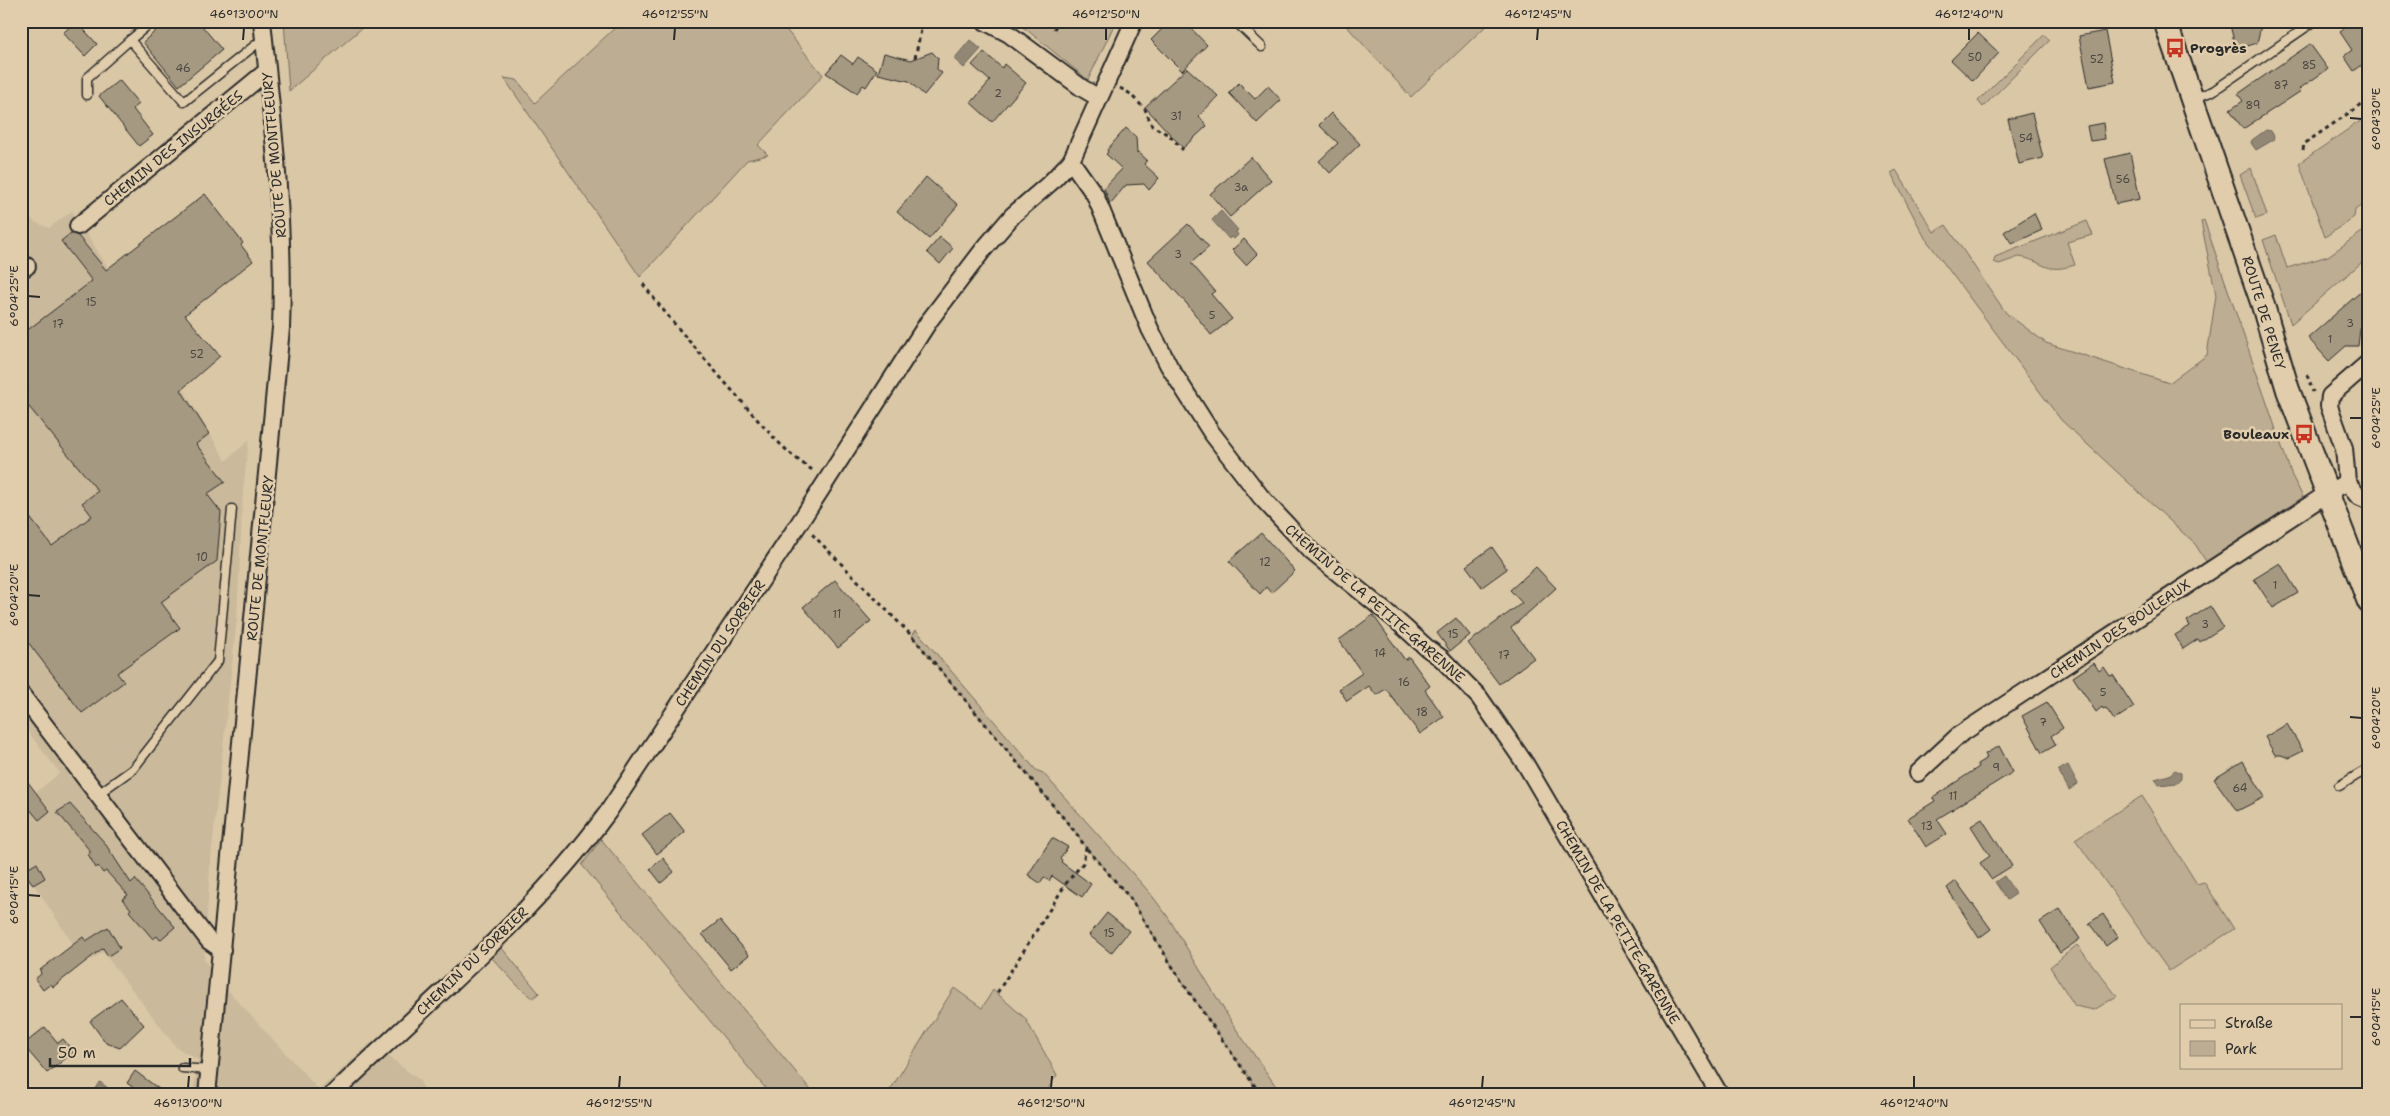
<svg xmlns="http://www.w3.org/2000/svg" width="2390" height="1116" viewBox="0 0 2390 1116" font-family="'Shantell Sans',sans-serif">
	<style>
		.built { fill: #cab99b }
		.green { fill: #bdad92; stroke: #746c5e }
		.water { fill: #928774; stroke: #696257 }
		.building { fill: #a69981; stroke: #2b2b2b }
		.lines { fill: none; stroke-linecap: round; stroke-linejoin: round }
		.lane-casing { stroke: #2b2b2b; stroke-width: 11 }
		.street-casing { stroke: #2b2b2b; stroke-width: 20 }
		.secondary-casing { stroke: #2b2b2b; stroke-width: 26 }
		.path { stroke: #2b2b2b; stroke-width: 3; stroke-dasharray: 4 4; stroke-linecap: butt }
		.lane { stroke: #e1cdab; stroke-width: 8 }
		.street { stroke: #e1cdab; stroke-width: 16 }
		.secondary { stroke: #e1cdab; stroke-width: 22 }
		.ticks { fill: none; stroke: #2b2b2b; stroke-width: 2 }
		.labels { text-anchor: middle; stroke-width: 5; stroke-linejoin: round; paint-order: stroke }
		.number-label { font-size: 11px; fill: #4a4640 }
		.poi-label { font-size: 14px; font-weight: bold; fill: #2b2b2b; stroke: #e1cdab; text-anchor: start }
		.street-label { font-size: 14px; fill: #2b2b2b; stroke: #e1cdab }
		.neatline { fill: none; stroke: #2b2b2b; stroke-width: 2 }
		.ticks-label { font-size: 12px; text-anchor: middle; fill: #2b2b2b }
	</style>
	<rect width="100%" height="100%" fill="#dac7a6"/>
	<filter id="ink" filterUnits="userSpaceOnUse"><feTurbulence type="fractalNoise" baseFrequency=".02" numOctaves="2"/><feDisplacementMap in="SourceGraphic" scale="10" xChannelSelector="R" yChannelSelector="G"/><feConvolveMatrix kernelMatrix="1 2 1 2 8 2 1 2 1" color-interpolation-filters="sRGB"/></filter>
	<g filter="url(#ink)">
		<path class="built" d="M21 205 34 222 49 228 72 211 156 343 226 461 249 440 243 491 237 618 210 867 204 960 232 995 319 1090 371 1043 419 1080 428 1095H193L198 1060 176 1047 103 952 91 960 77 942 73 944 21 865V804L60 773 21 723Z"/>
		<g class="green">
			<path d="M284 21H370L289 91Z"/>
			<path d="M622 21H779L823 75 758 145 768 155 747 160 640 277 504 78 517 80 535 103Z"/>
			<path d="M1013 21H1116L1088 80 1027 30Z"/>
			<path d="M1342 21H1491L1411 97Z"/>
			<path d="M2044 35 2050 40 1983 107 1978 101Z"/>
			<path d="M2369 115V200L2355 210 2354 217 2325 237 2299 163Z"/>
			<path d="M2251 168 2267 215 2256 219 2240 175Z"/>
			<path d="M1896 170 1934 232 1946 225 2006 313 2046 343 2169 383 2207 355 2216 295 2201 222 2204 220 2292 476 2303 497 2207 563 2195 544 2061 420 1925 238 1891 173Z"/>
			<path d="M2087 221 2093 235 2067 242 2075 265C2043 275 2044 260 2019 257L1999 264 1994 262 1995 257Z"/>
			<path d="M2369 227V256L2291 324 2263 240 2276 235 2287 268 2328 256Z"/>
			<path d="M916 630 1036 770 1043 773 1150 893 1168 917 1234 1026 1282 1095H1261L1182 982 1130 898 1086 848 1076 833 912 636Z"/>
			<path d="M2142 796 2197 884 2204 882 2234 929 2169 971 2075 839Z"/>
			<path d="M601 839 815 1095H771L582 865Z"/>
			<path d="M2077 945 2117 996 2094 1010 2075 1006 2050 967Z"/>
			<path d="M501 947 539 993 533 998 518 986 490 956Z"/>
			<path d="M954 988 982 1008 993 990 1025 1018 1057 1075 1044 1095H887Z"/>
		</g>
		<g class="water">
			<path d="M970 40 981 49 964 68 954 59Z"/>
			<path d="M2266 130 2271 131 2274 136 2273 140 2256 150 2251 143 2252 140Z"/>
			<path d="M1221 211 1238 230 1236 232 1238 235 1234 239 1231 237 1229 239 1212 220Z"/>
			<path d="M2068 765 2078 784 2069 790 2058 770Z"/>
			<path d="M2175 770 2181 773V779L2177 783 2159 785 2155 779 2169 775Z"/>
			<path d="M2004 876 2016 894 2007 900 1995 882Z"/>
			<path d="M100 1082 117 1095H98L93 1091Z"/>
		</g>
		<g class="building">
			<path d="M76 21 97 44 85 56 63 33Z"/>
			<path d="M167 21H198L222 50 179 86 143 42Z"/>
			<path d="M1170 21H1184L1207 45 1182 71 1151 40Z"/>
			<path d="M2229 21H2262L2257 43 2236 49Z"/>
			<path d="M2338 21H2364L2369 28V74L2362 65 2354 71 2344 56 2352 50 2340 32 2344 29Z"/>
			<path d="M2105 31 2115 82 2089 87 2079 36Z"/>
			<path d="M1978 33 1999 53 1973 81 1951 60Z"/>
			<path d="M2310 44 2328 69 2299 89 2301 91 2243 129 2230 110 2243 101 2238 94Z"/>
			<path d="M932 52 938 58 937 69 942 73 924 95 909 81 878 74 884 53 911 60Z"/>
			<path d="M984 52 1002 68 1004 64 1026 83 992 122 971 103 990 81 972 65Z"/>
			<path d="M841 55 853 64 858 57 877 70 866 87 863 85 857 93 826 73Z"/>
			<path d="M1187 68 1218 96 1199 116 1207 126 1183 148 1145 107Z"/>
			<path d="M119 80 139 104 133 109 153 135 139 146 99 96Z"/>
			<path d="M1239 83 1255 99 1268 86 1281 100 1257 123 1229 93Z"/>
			<path d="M1331 113 1360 144 1330 173 1319 161 1338 143 1319 125Z"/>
			<path d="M2032 113 2043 158 2019 164 2008 119Z"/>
			<path d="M2103 123 2105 139 2090 141 2087 126Z"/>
			<path d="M1126 128 1136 137 1137 153 1138 152 1147 160 1144 164 1159 178 1149 190 1144 184 1126 185 1110 204 1104 188 1122 169 1106 154 1108 152 1107 150Z"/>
			<path d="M2130 153 2140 199 2116 204 2105 159Z"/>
			<path d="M1251 157 1271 180 1230 217 1210 194Z"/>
			<path d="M926 177 958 205 929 239 897 212Z"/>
			<path d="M205 194 243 243 241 245 253 261 185 315 220 356 181 390 209 434 196 444 225 482 207 494 221 512 217 561 161 602 180 628 117 673 124 682 82 713 21 633V506L52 546 92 516 82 503 98 491 25 402 28 387 21 386V335L92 281 61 241 71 233 78 236 106 270Z"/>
			<path d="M2034 213 2042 230 2012 244 2004 232Z"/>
			<path d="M1188 224 1209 247 1191 263 1215 291 1211 294 1232 319 1211 335 1187 304 1148 261Z"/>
			<path d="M940 237 953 248 940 264 927 252Z"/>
			<path d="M1244 239 1257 254 1246 265 1232 250Z"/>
			<path d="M2365 288 2358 346H2346L2329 361 2308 338Z"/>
			<path d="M1261 533 1295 571 1271 593 1266 587 1260 594 1229 561Z"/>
			<path d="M1492 547 1507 569 1482 587 1466 566Z"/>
			<path d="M2280 563 2298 593 2273 608 2254 579Z"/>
			<path d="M1536 567 1556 588 1511 628 1534 658 1499 684 1468 643 1522 603 1510 590Z"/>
			<path d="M835 580 871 621 838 648 803 607Z"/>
			<path d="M2210 606 2223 627 2200 642 2198 639 2183 649 2175 635 2190 626 2187 621Z"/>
			<path d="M1373 615 1405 660 1409 657 1430 686 1425 690 1444 717 1420 734 1386 689 1376 695 1369 686 1347 701 1339 689 1362 673 1339 640Z"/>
			<path d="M1456 618 1470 635 1450 651 1437 633Z"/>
			<path d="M2094 663 2099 671 2104 667 2110 676 2113 675 2134 707 2114 720 2106 708 2103 709 2102 707 2096 712 2073 677Z"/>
			<path d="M2047 702 2063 728 2051 736 2056 745 2042 753 2022 716Z"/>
			<path d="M2287 724 2303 751 2289 758 2281 755H2275L2265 737Z"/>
			<path d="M1999 746 2013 772 1937 819 1947 834 1926 847 1908 818 1935 801 1933 797 1979 767 1977 764 1987 758 1985 754Z"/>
			<path d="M2243 761 2265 797 2237 811 2214 779Z"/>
			<path d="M21 773 50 811 39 820 21 799Z"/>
			<path d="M70 804 104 842 131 883 135 879 175 927 160 940 157 936 153 939 129 911 131 909 122 899 128 895 106 871 103 873 98 866 96 868 88 854 91 852 57 812Z"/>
			<path d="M670 813 685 832 657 854 642 835Z"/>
			<path d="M1982 819 2012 866 1991 879 1980 863 1990 856 1971 826Z"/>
			<path d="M1052 838 1068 847 1060 858 1062 860 1061 862 1091 884 1082 897 1052 876 1049 881 1044 877 1040 883 1028 875Z"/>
			<path d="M663 858 674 872 661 883 650 869Z"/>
			<path d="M37 863 45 878 33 885 24 871Z"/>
			<path d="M1956 881 1991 929 1979 938 1947 888Z"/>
			<path d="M2060 909 2080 939 2060 953 2040 922Z"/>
			<path d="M1107 913 1129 931 1111 953 1089 935Z"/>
			<path d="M2103 914 2118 937 2106 946 2089 923Z"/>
			<path d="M720 920 749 955 731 969 702 934Z"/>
			<path d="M108 927 120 948 108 956 103 948 53 987 51 984 43 990 35 979 41 974 40 970 83 937 86 941Z"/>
			<path d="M121 998 144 1025 120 1048 106 1043 90 1021Z"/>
			<path d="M45 1027 58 1043 63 1039 74 1052 47 1073 23 1045Z"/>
			<path d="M135 1071 167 1095H143L127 1083Z"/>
		</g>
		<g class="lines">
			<defs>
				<g id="lane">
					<path d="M153 21 130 40 184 102 264 38"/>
					<path d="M1235 21 1262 47"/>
					<path d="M87 95V78L130 40"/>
					<path d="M2195 98 2213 91 2315 21"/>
					<path d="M2339 786 2369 768"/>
					<path d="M98 794 133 769 218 661 232 509"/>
					<path d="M182 1068 210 1070"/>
				</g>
				<g id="street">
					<path d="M984 21 1009 34 1082 88 1099 98"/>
					<path d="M1071 161 1095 195 1150 329 1169 366 1211 432 1261 497 1312 552 1396 620 1427 648 1441 658 1479 697 1526 765 1720 1095"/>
					<path d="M78 226 267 71"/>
					<path d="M21 270 27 266"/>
					<path d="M2347 482 2344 448 2329 406 2330 396 2369 362"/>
					<path d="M21 694 209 941 222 950"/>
					<path d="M1918 773 1959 735 2328 493 2347 482 2358 496 2369 501"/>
					<path d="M207 1095 281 328C285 225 273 124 262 21"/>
					<path d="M332 1095C426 1005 531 917 608 812L800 522 929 321 983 250 1013 215 1050 183 1071 161 1134 21"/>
				</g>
				<path id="secondary" d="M2165 21 2262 302 2288 390 2369 602"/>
			</defs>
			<use href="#lane" class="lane-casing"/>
			<use href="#street" class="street-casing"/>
			<use href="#secondary" class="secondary-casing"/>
			<g class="path">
				<path d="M514 23 516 21"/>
				<path d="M1160 28 1166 21"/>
				<path d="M1054 29 1058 21"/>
				<path d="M915 58 923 21"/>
				<path d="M1120 88 1129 93 1145 109 1152 126 1169 135 1183 150"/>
				<path d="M2303 150 2304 144 2369 99"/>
				<path d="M643 284C672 323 704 358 736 395 760 422 783 452 814 471"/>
				<path d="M2307 375 2313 392"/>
				<path d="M812 534 912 636 1076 833 1086 848 1083 863 1067 882 997 993"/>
				<path d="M1087 849 1130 898 1182 982 1261 1095"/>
			</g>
			<use href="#lane" class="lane"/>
			<use href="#street" class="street"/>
			<use href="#secondary" class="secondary"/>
		</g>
	</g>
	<path class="ticks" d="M243 40 244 28M674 40 675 28M1106 40V28M1537 40 1538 28M1969 40V28M2350 118 2362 119M28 296 40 297M2350 418H2362M28 595 40 596M2350 717 2362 718M28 895 40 896M2350 1017H2362M188 1088 189 1076M619 1088 620 1076M1051 1088 1052 1076M1482 1088 1483 1076M1914 1088V1076"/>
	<defs>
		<symbol id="bus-bare" viewBox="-9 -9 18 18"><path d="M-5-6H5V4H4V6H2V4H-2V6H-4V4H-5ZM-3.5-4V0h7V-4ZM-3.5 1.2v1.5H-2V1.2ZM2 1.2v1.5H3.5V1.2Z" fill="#c8321e" stroke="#e1cdab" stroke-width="2.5" paint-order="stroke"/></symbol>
	</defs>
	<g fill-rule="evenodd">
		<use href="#bus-bare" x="2161" y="34" width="28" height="28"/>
		<use href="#bus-bare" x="2290" y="420" width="28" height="28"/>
	</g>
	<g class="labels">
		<g class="number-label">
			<text x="1975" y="61">50</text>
			<text x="2097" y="63">52</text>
			<text x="2309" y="69">85</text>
			<text x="183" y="72">46</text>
			<text x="2281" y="89">87</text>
			<text x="998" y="97">2</text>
			<text x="2253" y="109">89</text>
			<text x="1176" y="120">31</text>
			<text x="2026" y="142">54</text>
			<text x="2123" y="183">56</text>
			<text x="1241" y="191">3a</text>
			<text x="1178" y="258">3</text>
			<text x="91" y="306">15</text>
			<text x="1212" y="319">5</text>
			<text x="2350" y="327">3</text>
			<text x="58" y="328">17</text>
			<text x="2330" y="343">1</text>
			<text x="197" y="358">52</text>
			<text x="202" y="561">10</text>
			<text x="1265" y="566">12</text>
			<text x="2275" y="589">1</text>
			<text x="837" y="618">11</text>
			<text x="2205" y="628">3</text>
			<text x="1453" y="638">15</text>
			<text x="1380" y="657">14</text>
			<text x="1504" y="659">17</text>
			<text x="1404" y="686">16</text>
			<text x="2103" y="696">5</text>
			<text x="1422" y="716">18</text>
			<text x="2043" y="726">7</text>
			<text x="1996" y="771">9</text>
			<text x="2240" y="792">64</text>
			<text x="1953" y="800">11</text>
			<text x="1927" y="830">13</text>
			<text x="1109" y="937">15</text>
		</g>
		<g class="poi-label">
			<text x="2190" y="53">Progrès</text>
			<text x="2289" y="439" text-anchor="end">Bouleaux</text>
		</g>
		<g class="street-label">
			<text transform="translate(173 148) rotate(-39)" y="5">CHEMIN DES INSURGÉES</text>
			<text transform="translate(274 155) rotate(-95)" y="5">ROUTE DE MONTFLEURY</text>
			<text transform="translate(2264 313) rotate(73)" y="5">ROUTE DE PENEY</text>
			<text transform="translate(260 558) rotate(-84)" y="5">ROUTE DE MONTFLEURY</text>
			<text transform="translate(1375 603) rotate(41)" y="5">CHEMIN DE LA PETITE-GARENNE</text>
			<text transform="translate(2120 629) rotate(-34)" y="5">CHEMIN DES BOULEAUX</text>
			<text transform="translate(720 643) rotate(-56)" y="5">CHEMIN DU SORBIER</text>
			<text transform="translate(1618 922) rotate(60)" y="5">CHEMIN DE LA PETITE-GARENNE</text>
			<text transform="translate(472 961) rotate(-44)" y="5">CHEMIN DU SORBIER</text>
		</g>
	</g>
	<rect width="2390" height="1116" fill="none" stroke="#e1cdab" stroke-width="55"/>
	<rect x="2180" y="1004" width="162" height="65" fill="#e1cdab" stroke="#988c78"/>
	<rect x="2190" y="1020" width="25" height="8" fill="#e1cdab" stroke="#988c78"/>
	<text x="2225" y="1028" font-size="15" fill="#2b2b2b">Straße</text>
	<rect x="2190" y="1041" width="25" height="15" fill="#bdad92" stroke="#988c78"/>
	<text x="2225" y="1054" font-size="15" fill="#2b2b2b">Park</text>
	<path d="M50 1058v8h140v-8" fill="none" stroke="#2b2b2b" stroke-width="2.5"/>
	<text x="58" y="1058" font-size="15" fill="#2b2b2b" stroke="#e1cdab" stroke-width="4" paint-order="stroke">50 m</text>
	<rect x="28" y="28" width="2334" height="1060" class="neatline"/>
	<g class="ticks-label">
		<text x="244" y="18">46°13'00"N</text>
		<text x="675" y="18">46°12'55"N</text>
		<text x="1106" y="18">46°12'50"N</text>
		<text x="1538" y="18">46°12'45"N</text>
		<text x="1969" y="18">46°12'40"N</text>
		<text transform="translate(2376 119) rotate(-90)" y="4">6°04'30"E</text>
		<text transform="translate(14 296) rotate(-90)" y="4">6°04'25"E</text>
		<text transform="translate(2376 418) rotate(-90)" y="4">6°04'25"E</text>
		<text transform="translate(14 595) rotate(-90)" y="4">6°04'20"E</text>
		<text transform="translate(2376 718) rotate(-90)" y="4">6°04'20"E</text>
		<text transform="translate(14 895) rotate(-90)" y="4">6°04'15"E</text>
		<text transform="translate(2376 1017) rotate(-90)" y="4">6°04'15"E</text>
		<text x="188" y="1107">46°13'00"N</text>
		<text x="619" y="1107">46°12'55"N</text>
		<text x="1051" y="1107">46°12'50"N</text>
		<text x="1482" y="1107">46°12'45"N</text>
		<text x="1914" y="1107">46°12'40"N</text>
	</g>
</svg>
